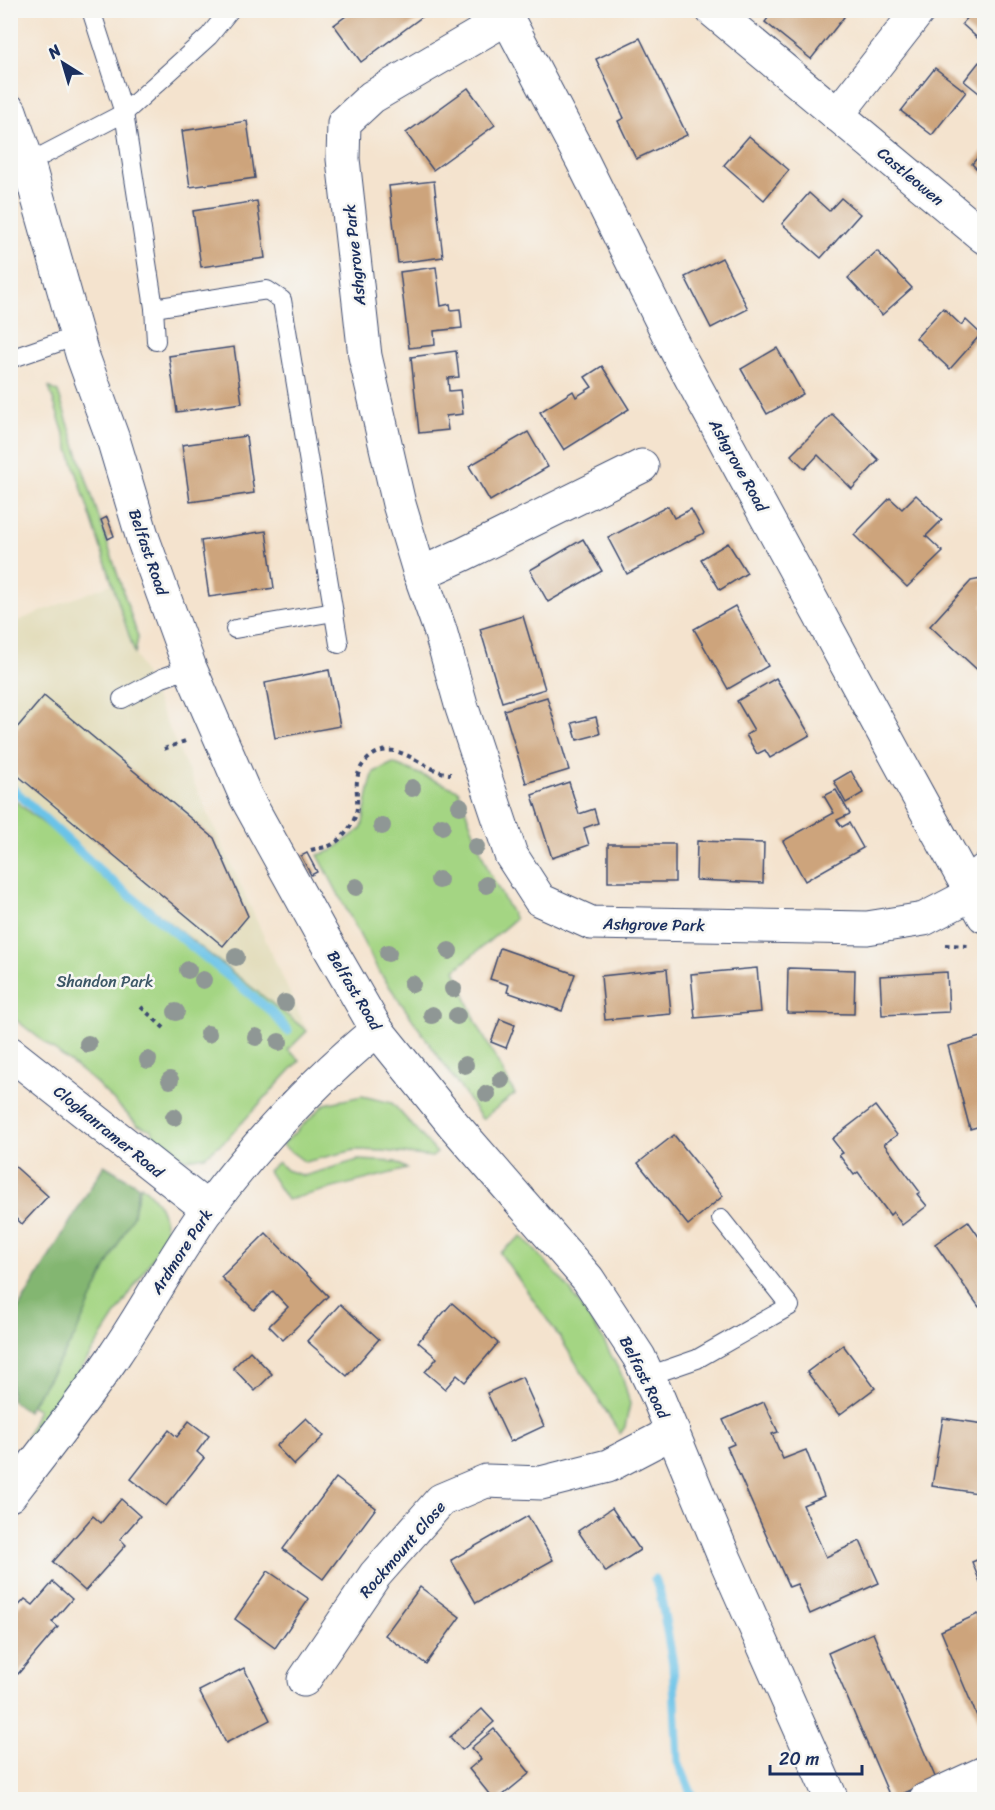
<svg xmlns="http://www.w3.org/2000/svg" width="995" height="1810" viewBox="0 0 995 1810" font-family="Sriracha,sans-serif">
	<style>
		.built { fill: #e2dcba }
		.green { fill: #a4d583; stroke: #608270; stroke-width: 1.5 }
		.forest { fill: #83b671; stroke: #4f7268; stroke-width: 1.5 }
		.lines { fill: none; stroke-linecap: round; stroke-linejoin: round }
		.stream { stroke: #6ac3e8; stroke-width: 9 }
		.building { fill: #cda47c }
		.lane-casing { stroke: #3c4a6f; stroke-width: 20 }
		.street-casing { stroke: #3c4a6f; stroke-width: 35 }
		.highway-casing { stroke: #3c4a6f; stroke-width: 35 }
		.path { stroke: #3c4a6f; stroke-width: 4; stroke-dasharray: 4.5 4.5; stroke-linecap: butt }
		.lane { stroke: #fff; stroke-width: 18 }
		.street { stroke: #fff; stroke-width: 33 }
		.highway { stroke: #fff; stroke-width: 33 }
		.tree { fill: #8f9795 }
		.labels { text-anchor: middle; stroke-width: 5; stroke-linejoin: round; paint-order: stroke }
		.street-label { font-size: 16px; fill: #1b2f5e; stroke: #f6f6f2 }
		.park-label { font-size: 16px; fill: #3d5867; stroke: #f6f6f2 }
	</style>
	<rect width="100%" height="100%" fill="#f6f6f2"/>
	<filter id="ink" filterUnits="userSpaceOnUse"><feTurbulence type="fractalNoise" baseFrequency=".0167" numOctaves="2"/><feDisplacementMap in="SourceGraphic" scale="12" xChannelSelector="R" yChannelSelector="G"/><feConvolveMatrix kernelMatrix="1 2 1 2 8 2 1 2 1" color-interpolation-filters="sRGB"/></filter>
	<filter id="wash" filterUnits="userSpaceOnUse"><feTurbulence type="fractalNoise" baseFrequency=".008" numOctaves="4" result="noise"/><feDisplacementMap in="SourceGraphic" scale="24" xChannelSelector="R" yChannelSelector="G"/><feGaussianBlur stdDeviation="1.35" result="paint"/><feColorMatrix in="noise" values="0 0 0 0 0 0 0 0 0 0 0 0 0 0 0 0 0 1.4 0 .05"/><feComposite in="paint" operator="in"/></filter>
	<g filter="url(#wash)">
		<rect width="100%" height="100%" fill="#f4e3ce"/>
		<path class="built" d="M113 583 135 654 307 1031 11 797 10 624Z"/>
		<g class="green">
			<path d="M49 387 58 392 138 637 135 654Z"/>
			<path d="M393 763 458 790 489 872 515 919 455 970 477 1024 515 1094 482 1119 378 970 318 855 331 851 362 828C366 809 367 791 374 772Z"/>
			<path d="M10 797 307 1031 288 1050 300 1060 227 1139 205 1156 187 1159 169 1150 156 1142 152 1130 138 1125 95 1082 11 1016Z"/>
			<path d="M362 1096 392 1103 437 1153 432 1157 384 1151 355 1150 305 1162 282 1145 325 1104Z"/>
			<path d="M358 1160 396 1162 407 1169 287 1200 268 1171 278 1162 286 1170 304 1176Z"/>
			<path d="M141 1185C160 1202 164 1210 167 1236L31 1446 24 1445 38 1409 31 1406 73 1339 105 1270 133 1215Z"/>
			<path d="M522 1236 568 1287 601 1336 623 1378 630 1404 625 1427 620 1434 561 1339 500 1253Z"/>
		</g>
		<path class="forest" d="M104 1165 139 1186 133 1215 105 1270 74 1338 27 1411 11 1400V1321Z"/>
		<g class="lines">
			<g class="stream">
				<path d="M10 786 106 876 272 1012 288 1031"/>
				<path d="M655 1579 660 1593 673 1664 678 1762 694 1800"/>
			</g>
		</g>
		<g id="blocks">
			<g class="building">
				<path d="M354 10H419L423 16 361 62 334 25Z"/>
				<path d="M774 10H837L844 17 811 59 765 22Z"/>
				<path d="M974 10H984V44L962 24Z"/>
				<path d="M640 38 687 135 636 159 618 121 624 118 596 59Z"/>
				<path d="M979 62 984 66V97L964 81Z"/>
				<path d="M935 68 966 92 932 135 901 111Z"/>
				<path d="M468 88 495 125 433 170 406 133Z"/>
				<path d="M247 121 255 178 190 187 182 131Z"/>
				<path d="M749 136 789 170 764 200 724 165Z"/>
				<path d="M984 150V176L972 164Z"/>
				<path d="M434 181 443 257 398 263 389 186Z"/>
				<path d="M809 193 829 211 841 198 860 214 821 258 782 224Z"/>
				<path d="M257 201 265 258 201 267 193 211Z"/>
				<path d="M877 251 912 288 882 315 848 278Z"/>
				<path d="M722 258 748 309 711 328 685 277Z"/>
				<path d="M436 267 441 306 450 304 451 310 460 309 462 328 434 331 435 345 409 348 400 272Z"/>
				<path d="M943 308 961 325 966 320 981 334 950 369 916 338Z"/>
				<path d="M234 347 242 403 177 412 169 356Z"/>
				<path d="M777 348 803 394 767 414 741 369Z"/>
				<path d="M456 351 459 377 448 378 449 391 460 390 463 414 446 416 448 430 419 433 411 357Z"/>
				<path d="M602 366 629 409 564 450 540 412 573 391 576 397 592 387 585 377Z"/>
				<path d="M832 414 879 460 852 489 818 455 805 469 791 455Z"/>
				<path d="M528 432 548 467 490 501 469 466Z"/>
				<path d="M246 436 254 493 190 502 182 445Z"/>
				<path d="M916 495 942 520 926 536 943 552 907 587 854 535 890 498 902 509Z"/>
				<path d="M668 506 674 518 691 509 704 533 627 574 608 538Z"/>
				<path d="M107 517 114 536 108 539 101 520Z"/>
				<path d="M266 531 274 588 209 597 201 541Z"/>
				<path d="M583 539 602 571 548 602 530 570Z"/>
				<path d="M728 543 747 573 720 590 701 559Z"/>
				<path d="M981 579 984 582V604L982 606 984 608V676L930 626 971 581Z"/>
				<path d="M735 606 768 666 728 689 694 629Z"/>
				<path d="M523 616 545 689 502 702 480 629Z"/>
				<path d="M329 670 340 726 275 738 265 683Z"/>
				<path d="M776 678 810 735 770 758 765 750 757 754 746 735 754 730 737 701Z"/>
				<path d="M44 696 214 838 248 916 223 946 10 769V736Z"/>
				<path d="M547 697 569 770 526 783 504 710Z"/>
				<path d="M596 717 600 734 577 740 572 723Z"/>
				<path d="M851 771 863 793 846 803 834 781Z"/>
				<path d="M569 782 579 814 594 809 598 823 584 828 589 845 552 858 532 795Z"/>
				<path d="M836 790 850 814 837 820 842 827 849 823 863 848 805 881 783 841 834 813 824 796Z"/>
				<path d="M697 841 764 843 763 883 696 880Z"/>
				<rect x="608" y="844" width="67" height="38"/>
				<path d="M307 853 317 872 311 875 301 856Z"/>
				<path d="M500 948 575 974 562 1011 507 992 509 985 490 979Z"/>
				<path d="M757 968 761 1012 695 1018 691 974Z"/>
				<path d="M788 968 855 970 854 1014 787 1013Z"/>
				<path d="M667 969 671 1014 605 1020 601 976Z"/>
				<path d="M947 972 949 1012 882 1015 880 976Z"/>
				<path d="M500 1019 515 1025 506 1048 491 1042Z"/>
				<path d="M984 1036V1125L970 1129 948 1046Z"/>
				<path d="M875 1106 897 1135 884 1144 920 1192 917 1194 927 1206 902 1225 893 1212 890 1215 858 1172 854 1175 839 1155 843 1153 832 1139Z"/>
				<path d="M674 1135 723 1196 688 1225 638 1163Z"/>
				<path d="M10 1162 48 1196 22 1224 10 1213Z"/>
				<path d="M968 1221 984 1244V1303L979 1307 935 1244Z"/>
				<path d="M266 1233 328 1296 283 1340 269 1326 288 1307 273 1291 254 1310 221 1277Z"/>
				<path d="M452 1303 498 1343 465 1382 457 1375 445 1389 425 1372 437 1358 418 1342Z"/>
				<path d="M340 1304 379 1339 347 1376 307 1341Z"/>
				<path d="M843 1345 875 1388 839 1415 807 1372Z"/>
				<path d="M250 1351 272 1374 255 1391 233 1368Z"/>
				<path d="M522 1377 544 1426 510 1442 487 1393Z"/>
				<path d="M764 1402 778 1432 772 1434 783 1459 806 1450 824 1496 803 1505 826 1557 860 1541 879 1583 810 1614 797 1584 789 1587 727 1447 734 1444 723 1420Z"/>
				<path d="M306 1418 324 1436 294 1465 276 1446Z"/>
				<path d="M943 1418 984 1424V1494L932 1486Z"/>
				<path d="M189 1421 209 1436 197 1452 204 1458 166 1506 131 1479 169 1430 177 1437Z"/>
				<path d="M336 1478 376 1508 323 1579 283 1549Z"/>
				<path d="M121 1499 140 1516 120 1539 126 1545 85 1591 53 1562 93 1516 101 1523Z"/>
				<path d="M612 1508 640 1550 606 1572 578 1531Z"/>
				<path d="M528 1516 553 1560 476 1603 451 1560Z"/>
				<path d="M984 1557V1592L972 1562Z"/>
				<path d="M268 1571 309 1599 275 1648 235 1619Z"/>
				<path d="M53 1582 72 1599 52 1622 58 1627 18 1674 10 1668V1615L25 1599 33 1605Z"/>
				<path d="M420 1587 460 1617 426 1664 385 1635Z"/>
				<path d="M978 1614 984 1628V1733L941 1631Z"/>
				<path d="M873 1633 936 1779 891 1799 828 1653Z"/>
				<path d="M244 1668 270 1720 226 1743 199 1691Z"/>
				<path d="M482 1709 494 1722 462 1750 450 1737Z"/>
				<path d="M494 1729 530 1773 497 1800H494L469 1769 481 1759 471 1748Z"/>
			</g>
		</g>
	</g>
	<g filter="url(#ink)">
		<use href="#blocks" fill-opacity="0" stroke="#3c4a6f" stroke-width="1.5"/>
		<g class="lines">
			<defs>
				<g id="lane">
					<path d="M91 10 124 113 154 308 156 341"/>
					<path d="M28 163 124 113 209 36 230 10"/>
					<path d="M154 308 267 290 282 300 339 644"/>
					<path d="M10 359 77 336"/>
					<path d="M235 629 334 612"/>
					<path d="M122 699 162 678 190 668"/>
					<path d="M963 878 984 861"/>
					<path d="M648 1376 697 1359 790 1306 721 1219"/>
				</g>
				<g id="street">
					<path d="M503 10 582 160 678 354 900 763 984 916"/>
					<path d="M712 10 984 237"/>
					<path d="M507 18 372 97 344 123 343 159 365 356 399 504 420 574 440 630 462 708 511 855 540 900 591 923 867 928 924 919 972 894"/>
					<path d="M837 115 919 10"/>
					<path d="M420 574 464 554 642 466"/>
					<path d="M10 1053 208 1209"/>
					<path d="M10 1495C46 1449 81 1404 114 1356 147 1308 174 1255 209 1207 258 1142 314 1081 377 1030"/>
					<path d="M304 1680 375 1575 441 1500 486 1481 541 1483 608 1466 673 1432"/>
					<path d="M925 1800 984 1773"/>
				</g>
				<path id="highway" d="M10 111 28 163 82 354 114 442 143 539 190 668 246 797 321 933 377 1030 453 1124 588 1279 639 1357 657 1395 722 1552 832 1800"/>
			</defs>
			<use href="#lane" class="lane-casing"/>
			<use href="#street" class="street-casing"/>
			<use href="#highway" class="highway-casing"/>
			<g class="path">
				<path d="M164 749 188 740"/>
				<path d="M311 850C317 848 327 848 333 844 345 837 356 822 357 807 358 792 353 776 364 763 393 730 421 772 451 774"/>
				<path d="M945 945 970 946"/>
				<path d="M141 1007 164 1028"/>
			</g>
			<use href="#lane" class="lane"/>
			<use href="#street" class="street"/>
			<use href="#highway" class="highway"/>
		</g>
		<g class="tree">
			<circle cx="412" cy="788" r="9"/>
			<circle cx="460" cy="806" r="9"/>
			<circle cx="382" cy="826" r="9"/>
			<circle cx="442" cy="826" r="9"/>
			<circle cx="476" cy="847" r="9"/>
			<circle cx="439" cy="880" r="9"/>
			<circle cx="486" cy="885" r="9"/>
			<circle cx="356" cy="887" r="9"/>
			<circle cx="449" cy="951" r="9"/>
			<circle cx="388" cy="953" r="9"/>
			<circle cx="236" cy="957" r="9"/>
			<circle cx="188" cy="970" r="9"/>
			<circle cx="203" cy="980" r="9"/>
			<circle cx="412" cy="984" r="9"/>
			<circle cx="453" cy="989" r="9"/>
			<circle cx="285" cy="1003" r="9"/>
			<circle cx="176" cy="1012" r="9"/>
			<circle cx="432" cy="1015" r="9"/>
			<circle cx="457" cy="1016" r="9"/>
			<circle cx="208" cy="1034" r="9"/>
			<circle cx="256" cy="1037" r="9"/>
			<circle cx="279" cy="1042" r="9"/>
			<circle cx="88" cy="1044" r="9"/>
			<circle cx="148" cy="1060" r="9"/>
			<circle cx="465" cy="1065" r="9"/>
			<circle cx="170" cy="1080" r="9"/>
			<circle cx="501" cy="1080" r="9"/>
			<circle cx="487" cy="1094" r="9"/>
			<circle cx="174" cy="1117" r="9"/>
		</g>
	</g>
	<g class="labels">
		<g class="street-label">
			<text transform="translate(911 176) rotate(40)" y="6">Castleowen</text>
			<text transform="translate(354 255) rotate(-96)" y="6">Ashgrove Park</text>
			<text transform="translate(739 465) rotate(61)" y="6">Ashgrove Road</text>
			<text transform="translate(149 552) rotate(71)" y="6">Belfast Road</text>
			<text transform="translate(654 924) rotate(1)" y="6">Ashgrove Park</text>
			<text transform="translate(355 990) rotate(59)" y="6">Belfast Road</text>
			<text transform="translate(109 1131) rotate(39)" y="6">Cloghanramer Road</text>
			<text transform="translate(181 1251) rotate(-57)" y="6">Ardmore Park</text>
			<text transform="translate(645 1377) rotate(63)" y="6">Belfast Road</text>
			<text transform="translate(402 1549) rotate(-49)" y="6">Rockmount Close</text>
		</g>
		<g class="park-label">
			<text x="105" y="987">Shandon Park</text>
		</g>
	</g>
	<rect width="995" height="1810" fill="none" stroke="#f6f6f2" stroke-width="36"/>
	<g transform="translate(63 63) rotate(323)" stroke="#f6f6f2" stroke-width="4.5" paint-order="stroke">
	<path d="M0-4.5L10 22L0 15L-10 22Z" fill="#1b2f5e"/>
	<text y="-9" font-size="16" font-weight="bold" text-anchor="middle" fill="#1b2f5e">N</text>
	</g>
	<path d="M770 1765v9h92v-9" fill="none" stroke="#1b2f5e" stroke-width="3"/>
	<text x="779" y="1765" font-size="18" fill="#1b2f5e" stroke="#f6f6f2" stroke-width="4.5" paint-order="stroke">20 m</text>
</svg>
